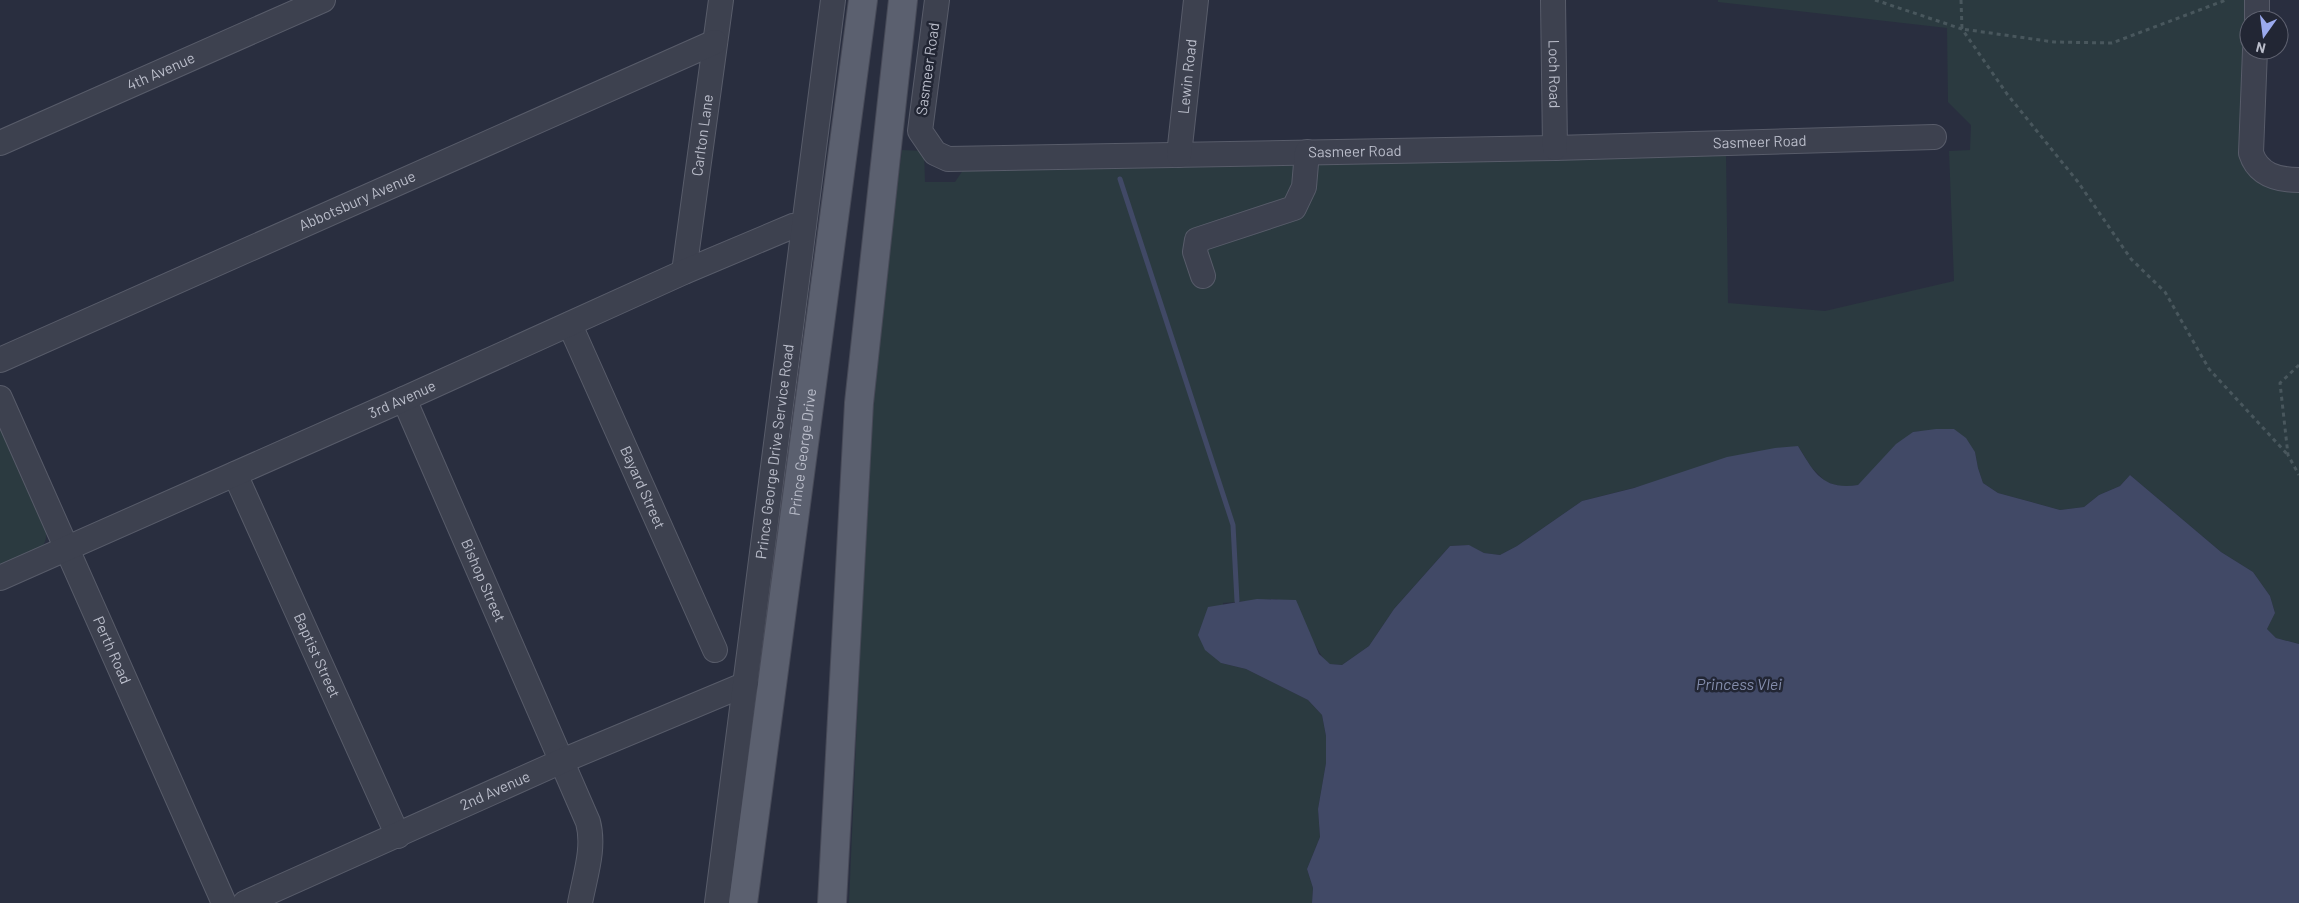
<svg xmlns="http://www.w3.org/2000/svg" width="2299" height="903" viewBox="0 0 2299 903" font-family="Barlow,sans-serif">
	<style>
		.green { fill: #2b3a40 }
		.water { fill: #414966 }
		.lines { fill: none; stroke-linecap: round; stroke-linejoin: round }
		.stream { stroke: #414966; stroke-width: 5 }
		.minor-casing { stroke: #585c6a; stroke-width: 26 }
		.major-casing { stroke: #474a58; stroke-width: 30 }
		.path { stroke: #49575d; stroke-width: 3; stroke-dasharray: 4 4; stroke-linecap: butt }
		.minor { stroke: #3d414f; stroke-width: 24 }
		.major { stroke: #5b606f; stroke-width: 28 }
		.labels { text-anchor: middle; stroke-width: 5; stroke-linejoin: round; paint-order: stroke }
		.street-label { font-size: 15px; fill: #babdca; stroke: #222634 }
		.water-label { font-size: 16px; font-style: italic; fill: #858ead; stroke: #222634 }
	</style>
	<rect width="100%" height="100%" fill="#292e3f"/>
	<g class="green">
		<path d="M1718 0H2249L2244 143 2299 186V644L2276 638 2267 629 2275 613 2270 596 2253 572 2221 552 2130 475 2120 486 2099 495 2084 507 2060 510 1998 493 1983 483 1978 468 1975 452 1954 429 1913 432 1858 485 1842 487 1826 482 1811 467 1798 446 1582 501 1517 546 1500 555 1484 553 1468 545 1450 546 1394 609 1369 646 1342 665 1330 664 1324 660 1311 638 1277 599 1223 603 1221 663 1246 669 1308 700 1322 715 1326 736V763L1318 809 1320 837 1307 869 1313 888 1312 903H849L867 491 879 322 902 150 924 151 925 182H955L965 167 1726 152 1728 303 1825 311 1954 281 1949 151 1970 150 1971 125 1948 102 1947 28 1718 2Z"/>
		<path d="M0 428 46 533C48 555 17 562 0 569Z"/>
	</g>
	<path class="water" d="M1936 429H1954L1966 438 1975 452 1978 468 1983 483 1998 493 2060 510 2084 507 2099 495 2120 486 2130 475 2221 552 2253 572 2270 596 2275 613 2267 629 2276 638 2299 644V903H1312L1313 888 1307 869 1320 837 1318 809 1326 763V736L1322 715 1308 700 1246 669 1221 663 1205 650 1198 635 1208 607 1257 599 1296 600 1319 654 1330 664 1342 665 1369 646 1394 609 1450 546 1469 545 1484 553 1500 555 1517 546 1582 501 1634 488 1727 457 1775 448 1798 446C1815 474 1823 490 1858 485L1896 444 1913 432Z"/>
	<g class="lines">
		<path class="stream" d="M1120 179 1233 525 1237 601"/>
		<defs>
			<g id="minor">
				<path id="s1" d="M937 0 920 131 935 153 948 159 1555 148 1934 137"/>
				<path id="s2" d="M1553 0 1555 148"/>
				<path d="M2257 20V0"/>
				<path d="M2255 50 2251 153C2258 175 2278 180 2299 180"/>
				<path id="s3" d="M0 143 323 0"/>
				<path id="s4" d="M1179 155 1196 0"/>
				<path id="s5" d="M684 272 721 0"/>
				<path d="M1203 276 1195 252 1197 240 1294 208 1304 187 1307 152"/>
				<path id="s6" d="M570 325 715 650"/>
				<path id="s7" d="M0 360 715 42"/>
				<path id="s8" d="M0 398 224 903"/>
				<path id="s9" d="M404 399 588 822C595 848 585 876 580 903"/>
				<path id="s10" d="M235 474 398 836"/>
				<path id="s11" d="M0 578 404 399 684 272 793 226 804 225"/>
				<path id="s12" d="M245 903 562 761 746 684"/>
				<path id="s13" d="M717 903 833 0"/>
			</g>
			<g id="major">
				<path id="s14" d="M743 903 863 0"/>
				<path d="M832 903 859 403 903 0"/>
			</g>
		</defs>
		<use href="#minor" class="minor-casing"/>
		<use href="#major" class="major-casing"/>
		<g class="path">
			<path d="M1875 0 1962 29 2007 94 2078 182 2131 259 2165 292 2209 369 2288 455"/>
			<path d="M1961 0 1962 29 2054 42 2112 43 2226 0"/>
			<path d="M2299 365 2280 383 2288 455 2299 475"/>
		</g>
		<use href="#minor" class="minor"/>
		<use href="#major" class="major"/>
	</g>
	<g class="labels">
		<g class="street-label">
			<text transform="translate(928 69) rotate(-82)" y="5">Sasmeer Road</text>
			<text dy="5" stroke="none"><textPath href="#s3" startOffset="176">4th Avenue</textPath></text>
			<text dy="5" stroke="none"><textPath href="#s2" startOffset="74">Loch Road</textPath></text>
			<text dy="5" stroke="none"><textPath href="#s4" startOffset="79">Lewin Road</textPath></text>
			<text dy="5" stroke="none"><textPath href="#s5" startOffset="138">Carlton Lane</textPath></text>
			<text dy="5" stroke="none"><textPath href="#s1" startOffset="985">Sasmeer Road</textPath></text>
			<text dy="5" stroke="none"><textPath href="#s1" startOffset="580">Sasmeer Road</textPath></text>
			<text dy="5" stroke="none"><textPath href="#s7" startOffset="391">Abbotsbury Avenue</textPath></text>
			<text dy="5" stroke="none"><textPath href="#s11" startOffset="440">3rd Avenue</textPath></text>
			<text dy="5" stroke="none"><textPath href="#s13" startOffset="455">Prince George Drive Service Road</textPath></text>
			<text dy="5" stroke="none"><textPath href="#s14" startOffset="455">Prince George Drive</textPath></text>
			<text dy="5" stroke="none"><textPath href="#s6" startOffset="178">Bayard Street</textPath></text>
			<text dy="5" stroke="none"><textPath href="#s9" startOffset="198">Bishop Street</textPath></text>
			<text dy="5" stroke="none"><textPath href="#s8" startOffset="276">Perth Road</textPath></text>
			<text dy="5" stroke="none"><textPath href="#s10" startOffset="199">Baptist Street</textPath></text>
			<text dy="5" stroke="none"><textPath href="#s12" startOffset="274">2nd Avenue</textPath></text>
		</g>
		<g class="water-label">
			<text x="1739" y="690">Princess Vlei</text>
		</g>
	</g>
	<g transform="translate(2264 35) rotate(194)"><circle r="24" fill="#222634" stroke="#5f6270"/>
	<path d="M0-4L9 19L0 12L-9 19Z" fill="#9baaee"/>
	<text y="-8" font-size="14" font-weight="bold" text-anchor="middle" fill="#babdca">N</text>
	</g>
</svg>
